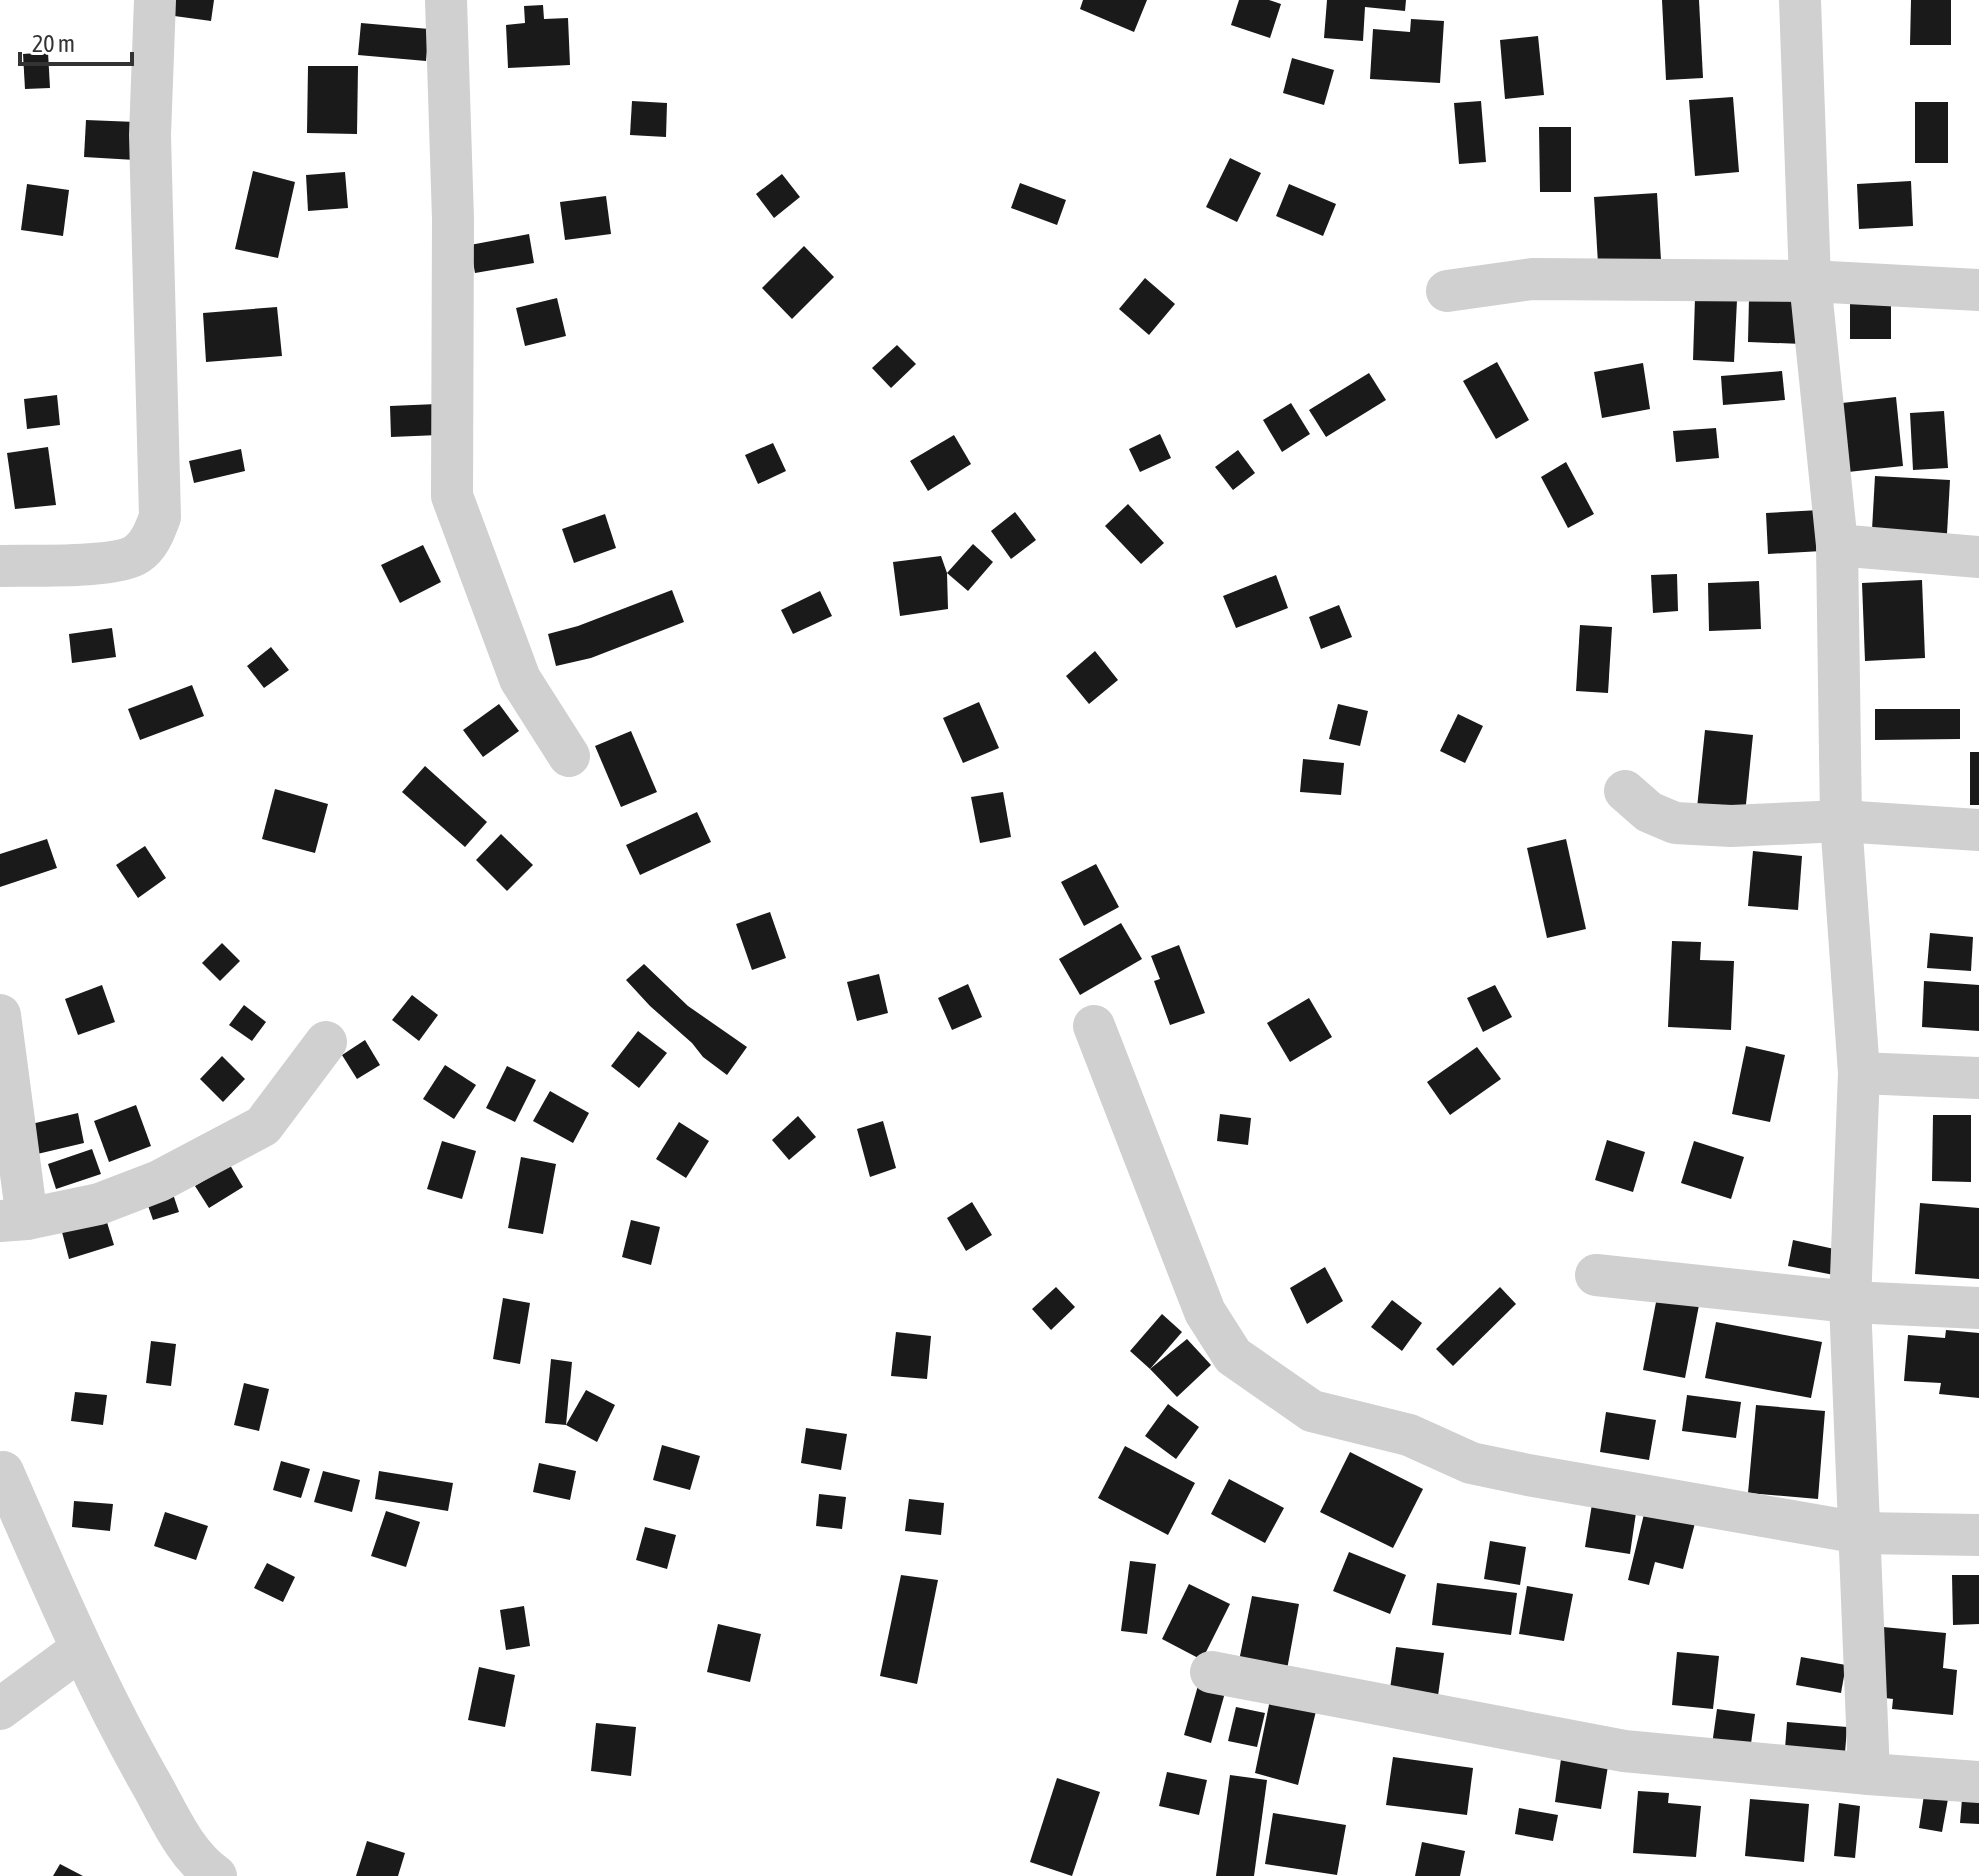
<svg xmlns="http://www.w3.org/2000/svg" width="1979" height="1876" viewBox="0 0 1979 1876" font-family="'Asap Condensed',sans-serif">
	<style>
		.building { fill: #1a1a1a }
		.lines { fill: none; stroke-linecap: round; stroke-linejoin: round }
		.minor { stroke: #d0d0d0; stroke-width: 42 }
	</style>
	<rect width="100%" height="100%" fill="#fff"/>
	<g class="building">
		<path d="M169 0H214L211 21 167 15Z"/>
		<path d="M1083 0H1147L1134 32 1080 9Z"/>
		<path d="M1239 0H1269L1281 4 1270 38 1231 25Z"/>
		<path d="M1327 0H1406L1405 11 1365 7 1363 41 1324 38Z"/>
		<path d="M1662 0H1699L1703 78 1666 80Z"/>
		<path d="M1911 0H1951V45H1910Z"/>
		<path d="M543 5 544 19 568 18 570 65 508 68 506 25 525 23 524 6Z"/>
		<path d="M1411 19 1444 21 1440 83 1370 79 1373 29 1410 32Z"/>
		<path d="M361 23 429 29 426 61 358 55Z"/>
		<path d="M1538 36 1544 95 1505 99 1500 40Z"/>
		<path d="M48 52 50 88 25 89 23 54Z"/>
		<path d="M1292 58 1334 70 1324 105 1283 93Z"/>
		<path d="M308 66H358L357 134 307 133Z"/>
		<path d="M1733 97 1739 172 1695 176 1689 100Z"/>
		<path d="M632 101 667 103 666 137 630 135Z"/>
		<path d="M1481 101 1486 162 1459 164 1454 103Z"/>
		<rect x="1915" y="102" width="33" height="61"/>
		<path d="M86 120 136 122 135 160 84 157Z"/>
		<path d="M1539 127H1571V192H1540Z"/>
		<path d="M1230 158 1261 173 1237 222 1206 207Z"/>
		<path d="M253 171 295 182 278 258 235 249Z"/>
		<path d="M345 172 348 208 308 211 306 175Z"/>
		<path d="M782 174 800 197 774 218 756 194Z"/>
		<path d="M1911 181 1913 226 1859 229 1857 184Z"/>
		<path d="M1020 183 1066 200 1057 225 1011 208Z"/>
		<path d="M27 184 69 190 63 236 21 230Z"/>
		<path d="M1289 184 1336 204 1323 236 1276 216Z"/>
		<path d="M1657 193 1661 260 1598 263 1594 197Z"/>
		<path d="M606 196 611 234 565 240 560 202Z"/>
		<path d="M529 234 534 263 475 273 470 245Z"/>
		<path d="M804 246 834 277 792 319 762 288Z"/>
		<path d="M1145 278 1175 304 1149 335 1119 309Z"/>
		<path d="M557 298 566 336 525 346 516 308Z"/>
		<path d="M1695 298 1737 300 1734 362 1693 360Z"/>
		<path d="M1749 298 1804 300 1803 344 1748 342Z"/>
		<rect x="1850" y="304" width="41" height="35"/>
		<path d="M277 307 282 356 206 362 203 313Z"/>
		<path d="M897 345 916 364 891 388 872 368Z"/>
		<path d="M1497 362 1529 420 1496 439 1463 381Z"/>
		<path d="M1643 363 1650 409 1602 418 1594 372Z"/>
		<path d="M1782 371 1785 400 1723 405 1721 376Z"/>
		<path d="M1369 373 1386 400 1326 437 1309 410Z"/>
		<path d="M57 395 60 425 27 429 24 399Z"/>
		<path d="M1896 397 1903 466 1848 472 1842 403Z"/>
		<path d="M1291 403 1310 434 1282 452 1263 420Z"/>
		<path d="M437 404 439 435 391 437 390 406Z"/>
		<path d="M1944 411 1948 468 1913 470 1910 413Z"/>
		<path d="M1716 428 1719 458 1676 462 1673 431Z"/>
		<path d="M1160 434 1171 458 1140 472 1129 449Z"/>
		<path d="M954 435 971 464 928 491 910 461Z"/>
		<path d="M773 443 786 471 758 484 745 455Z"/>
		<path d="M48 447 56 505 15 509 7 453Z"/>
		<path d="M241 449 245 471 194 483 189 461Z"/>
		<path d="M1238 450 1255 473 1233 490 1215 467Z"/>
		<path d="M1566 462 1594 514 1568 528 1541 477Z"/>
		<path d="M1875 476 1950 480 1947 534 1872 530Z"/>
		<path d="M1128 504 1164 543 1141 564 1105 526Z"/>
		<path d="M1820 510 1822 551 1768 554 1766 513Z"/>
		<path d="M1015 512 1036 540 1011 559 991 531Z"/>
		<path d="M605 514 616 548 574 563 562 529Z"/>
		<path d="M973 544 993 562 968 591 947 573Z"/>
		<path d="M423 545 441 582 400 603 381 565Z"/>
		<path d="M941 556 947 573 948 609 900 616 893 562Z"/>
		<path d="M1677 574 1678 611 1653 613 1651 575Z"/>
		<path d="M1276 575 1288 608 1236 628 1223 596Z"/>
		<path d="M1922 580 1925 658 1865 661 1862 583Z"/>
		<path d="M1759 581 1761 629 1709 631 1708 583Z"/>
		<path d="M672 590 684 622 591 658 556 666 548 634 578 626Z"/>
		<path d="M820 591 832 616 793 634 781 610Z"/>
		<path d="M1339 605 1352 637 1321 649 1309 617Z"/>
		<path d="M1580 625 1612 627 1608 693 1576 691Z"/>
		<path d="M112 628 116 657 72 663 69 634Z"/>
		<path d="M271 647 289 670 264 688 247 666Z"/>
		<path d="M1095 651 1118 680 1089 704 1066 676Z"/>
		<path d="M192 685 204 716 140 740 128 709Z"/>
		<path d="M979 702 999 748 963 763 943 718Z"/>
		<path d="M499 704 519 731 483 757 463 730Z"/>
		<path d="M1338 704 1368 711 1360 746 1329 739Z"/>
		<path d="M1875 709H1960V739L1875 740Z"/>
		<path d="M1458 714 1483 726 1465 763 1440 751Z"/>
		<path d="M1705 730 1753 735 1745 814 1697 808Z"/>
		<path d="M631 731 657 792 621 807 595 746Z"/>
		<rect x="1970" y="752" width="9" height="53"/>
		<path d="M1303 759 1344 763 1341 795 1300 792Z"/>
		<path d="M425 766 487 822 465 847 402 792Z"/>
		<path d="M275 789 328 804 315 853 262 839Z"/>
		<path d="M1003 792 1011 837 980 843 971 797Z"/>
		<path d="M697 812 711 842 640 875 626 845Z"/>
		<path d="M501 834 533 865 507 891 476 860Z"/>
		<path d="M47 839 57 868 0 887V854Z"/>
		<path d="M1566 839 1586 929 1547 938 1527 848Z"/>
		<path d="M145 846 166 878 138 898 116 865Z"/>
		<path d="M1753 851 1802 856 1798 910 1748 906Z"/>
		<path d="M1096 864 1119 907 1084 926 1061 882Z"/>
		<path d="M770 912 786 958 752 970 736 924Z"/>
		<path d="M1121 923 1142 959 1080 995 1059 959Z"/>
		<path d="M1930 933 1973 937 1971 971 1927 968Z"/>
		<path d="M1672 941 1701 942 1700 960 1734 961 1731 1030 1668 1027Z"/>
		<path d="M222 943 240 961 220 981 202 963Z"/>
		<path d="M1179 945 1205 1013 1170 1025 1154 981 1160 979 1151 956Z"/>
		<path d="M644 964 688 1006 747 1047 727 1075 703 1057 692 1043 650 1006 626 980Z"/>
		<path d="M879 974 888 1013 857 1021 847 982Z"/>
		<path d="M1924 981 1979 985V1031L1922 1027Z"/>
		<path d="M968 984 982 1017 952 1030 938 998Z"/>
		<path d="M102 985 115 1022 78 1035 65 999Z"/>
		<path d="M1495 985 1512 1017 1483 1032 1467 998Z"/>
		<path d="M412 995 438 1015 419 1041 392 1020Z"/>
		<path d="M1309 998 1332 1037 1290 1062 1267 1023Z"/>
		<path d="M244 1005 266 1022 252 1041 229 1025Z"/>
		<path d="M638 1031 667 1053 639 1088 611 1066Z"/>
		<path d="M365 1040 380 1065 357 1079 342 1055Z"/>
		<path d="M1746 1046 1785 1055 1770 1122 1732 1114Z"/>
		<path d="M1477 1047 1501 1079 1450 1115 1427 1082Z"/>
		<path d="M222 1056 245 1079 223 1102 200 1079Z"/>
		<path d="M445 1065 476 1085 454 1119 423 1099Z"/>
		<path d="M507 1066 536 1080 515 1122 486 1108Z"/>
		<path d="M550 1091 589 1113 573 1143 533 1121Z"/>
		<path d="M136 1105 151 1146 109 1162 94 1121Z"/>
		<path d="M78 1113 84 1143 33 1155 27 1125Z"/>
		<path d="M1220 1114 1251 1118 1248 1145 1217 1141Z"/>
		<path d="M1933 1115H1971V1182L1932 1181Z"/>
		<path d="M798 1116 816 1137 789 1160 772 1140Z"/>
		<path d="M883 1121 896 1168 870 1177 857 1129Z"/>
		<path d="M679 1122 709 1141 686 1178 656 1159Z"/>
		<path d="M1607 1140 1645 1152 1633 1192 1595 1180Z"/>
		<path d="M442 1141 476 1151 462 1199 427 1189Z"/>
		<path d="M1694 1141 1744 1157 1731 1199 1681 1183Z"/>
		<path d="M92 1149 101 1174 56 1189 48 1164Z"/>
		<path d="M521 1157 556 1164 543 1234 508 1228Z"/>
		<path d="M230 1165 243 1187 209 1208 195 1186Z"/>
		<path d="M172 1191 179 1212 153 1220 146 1200Z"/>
		<path d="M972 1202 992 1235 966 1251 947 1218Z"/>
		<path d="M1920 1203 1979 1208V1279L1915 1274Z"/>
		<path d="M106 1219 114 1245 69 1259 62 1232Z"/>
		<path d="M631 1220 660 1227 651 1265 622 1257Z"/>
		<path d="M1793 1240 1839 1250 1834 1275 1788 1266Z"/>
		<path d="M1325 1267 1343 1301 1307 1324 1290 1288Z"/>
		<path d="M1056 1287 1075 1307 1051 1330 1032 1309Z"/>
		<path d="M1500 1287 1516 1304 1453 1366 1436 1349Z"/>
		<path d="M1657 1297 1699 1305 1685 1378 1643 1370Z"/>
		<path d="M503 1298 530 1303 520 1364 493 1359Z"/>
		<path d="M1392 1300 1422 1323 1402 1351 1371 1327Z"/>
		<path d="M1162 1314 1182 1332 1150 1369 1130 1351Z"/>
		<path d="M1716 1322 1822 1342 1811 1398 1705 1378Z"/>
		<path d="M1946 1330 1979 1333V1398L1939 1394 1941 1383 1904 1381 1908 1335 1945 1338Z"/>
		<path d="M896 1332 931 1336 927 1379 891 1376Z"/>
		<path d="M1187 1339 1211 1365 1177 1397 1150 1369Z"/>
		<path d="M151 1341 176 1344 171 1386 146 1383Z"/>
		<path d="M551 1359 572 1362 566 1425 545 1423Z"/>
		<path d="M244 1383 269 1389 259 1431 234 1425Z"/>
		<path d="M586 1390 615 1405 597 1442 566 1425Z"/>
		<path d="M75 1392 107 1395 103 1425 71 1421Z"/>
		<path d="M1687 1395 1741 1402 1736 1438 1682 1431Z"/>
		<path d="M1168 1404 1199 1427 1176 1459 1145 1436Z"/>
		<path d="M1756 1405 1825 1411 1818 1499 1748 1493Z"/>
		<path d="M1606 1412 1656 1420 1649 1460 1600 1452Z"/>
		<path d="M806 1428 847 1434 841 1470 801 1463Z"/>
		<path d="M662 1445 700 1456 690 1490 653 1480Z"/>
		<path d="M1125 1446 1195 1483 1168 1535 1098 1498Z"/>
		<path d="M1350 1452 1423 1489 1393 1548 1320 1512Z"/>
		<path d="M281 1461 310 1469 301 1498 273 1490Z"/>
		<path d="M539 1463 576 1471 570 1500 533 1492Z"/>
		<path d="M323 1471 360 1480 352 1512 314 1502Z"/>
		<path d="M379 1471 453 1483 448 1511 375 1499Z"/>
		<path d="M1229 1479 1284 1508 1265 1543 1211 1514Z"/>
		<path d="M1594 1492 1638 1499 1630 1554 1585 1547Z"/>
		<path d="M819 1494 846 1497 842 1529 816 1526Z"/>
		<path d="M909 1499 944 1503 941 1535 905 1531Z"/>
		<path d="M74 1501 113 1504 110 1531 72 1527Z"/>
		<path d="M1645 1510 1695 1523 1683 1569 1655 1562 1649 1585 1628 1580Z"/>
		<path d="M386 1511 420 1522 406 1567 371 1556Z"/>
		<path d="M165 1512 208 1526 196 1560 154 1546Z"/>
		<path d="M645 1527 676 1535 667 1569 636 1560Z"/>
		<path d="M1490 1541 1526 1547 1520 1585 1484 1579Z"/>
		<path d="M1349 1552 1406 1575 1390 1614 1333 1591Z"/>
		<path d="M1130 1561 1156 1564 1147 1634 1121 1631Z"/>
		<path d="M267 1563 295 1577 283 1602 254 1588Z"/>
		<path d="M901 1575 938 1580 917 1684 880 1676Z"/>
		<path d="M1952 1575H1979V1624L1953 1625Z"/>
		<path d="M1437 1583 1517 1593 1511 1635 1432 1625Z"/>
		<path d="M1189 1584 1230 1604 1202 1660 1162 1639Z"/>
		<path d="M1527 1586 1573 1594 1564 1641 1519 1634Z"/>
		<path d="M1252 1596 1299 1604 1286 1675 1238 1666Z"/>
		<path d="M524 1606 530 1646 506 1650 500 1610Z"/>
		<path d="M718 1624 761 1634 750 1682 707 1672Z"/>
		<path d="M1883 1627 1946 1633 1943 1668 1957 1670 1953 1715 1892 1709 1893 1699 1877 1697Z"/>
		<path d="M1396 1647 1444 1653 1437 1703 1389 1696Z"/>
		<path d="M1677 1652 1719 1656 1713 1709 1672 1705Z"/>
		<path d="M1801 1657 1846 1665 1841 1693 1796 1685Z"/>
		<path d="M479 1667 515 1675 505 1727 468 1720Z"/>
		<path d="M1199 1682 1226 1689 1211 1743 1184 1735Z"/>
		<path d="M1270 1700 1317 1707 1298 1785 1255 1773Z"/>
		<path d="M1236 1707 1265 1713 1257 1747 1228 1741Z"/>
		<path d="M1717 1709 1755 1714 1750 1751 1712 1745Z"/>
		<path d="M1787 1722 1847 1727 1845 1753 1785 1749Z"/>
		<path d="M596 1723 636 1727 631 1776 591 1771Z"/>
		<path d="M1393 1757 1473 1768 1467 1815 1386 1805Z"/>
		<path d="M1561 1759 1608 1766 1601 1809 1555 1802Z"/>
		<path d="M1167 1772 1207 1780 1199 1815 1159 1806Z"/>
		<path d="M1230 1775 1267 1780 1254 1876H1216Z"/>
		<path d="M1057 1778 1100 1792 1072 1876 1030 1862Z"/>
		<path d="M1638 1791 1669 1793 1668 1803 1701 1806 1696 1857 1633 1853Z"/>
		<path d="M1924 1795 1948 1799 1942 1832 1919 1828Z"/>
		<path d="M1750 1799 1809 1804 1804 1862 1745 1856Z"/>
		<path d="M1962 1799 1979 1800V1824L1960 1823Z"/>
		<path d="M1839 1803 1860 1806 1855 1858 1834 1856Z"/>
		<path d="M1519 1808 1558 1815 1553 1841 1515 1834Z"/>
		<path d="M1273 1813 1346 1825 1337 1875 1265 1864Z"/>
		<path d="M367 1841 405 1853 398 1876H356Z"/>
		<path d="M1422 1842 1465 1851 1460 1876H1415Z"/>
		<path d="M60 1864 83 1876H53Z"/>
	</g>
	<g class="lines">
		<g class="minor">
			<path d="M446 0 453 219 452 496 520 679 569 756"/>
			<path d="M1800 0 1810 281 1837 545 1841 821 1859 1073 1850 1302 1869 1774"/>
			<path d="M1447 291 1532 279 1810 281 1979 290"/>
			<path d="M1837 545 1979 557"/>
			<path d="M0 566C30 565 115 569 137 554 150 545 155 530 160 517L150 135 155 0"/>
			<path d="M1625 791 1649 812 1675 823 1731 826 1841 821 1979 830"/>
			<path d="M0 1015 27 1219"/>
			<path d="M1094 1026 1205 1312 1233 1356 1312 1411 1409 1435 1471 1463 1528 1475 1860 1533 1979 1535"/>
			<path d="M1859 1073 1979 1078"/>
			<path d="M0 1221 27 1219 99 1204 159 1181 263 1126 326 1042"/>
			<path d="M1596 1275 1850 1302 1979 1308"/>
			<path d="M3 1472C50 1579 95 1686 153 1787 170 1818 186 1855 216 1876"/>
			<path d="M1211 1672 1624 1751 1869 1774 1979 1782"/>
			<path d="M0 1709 81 1649"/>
		</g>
	</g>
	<path d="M20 52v12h112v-12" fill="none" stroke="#333333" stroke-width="4"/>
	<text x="32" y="52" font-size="24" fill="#333333" stroke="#ffffff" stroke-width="6" paint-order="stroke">20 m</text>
</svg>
